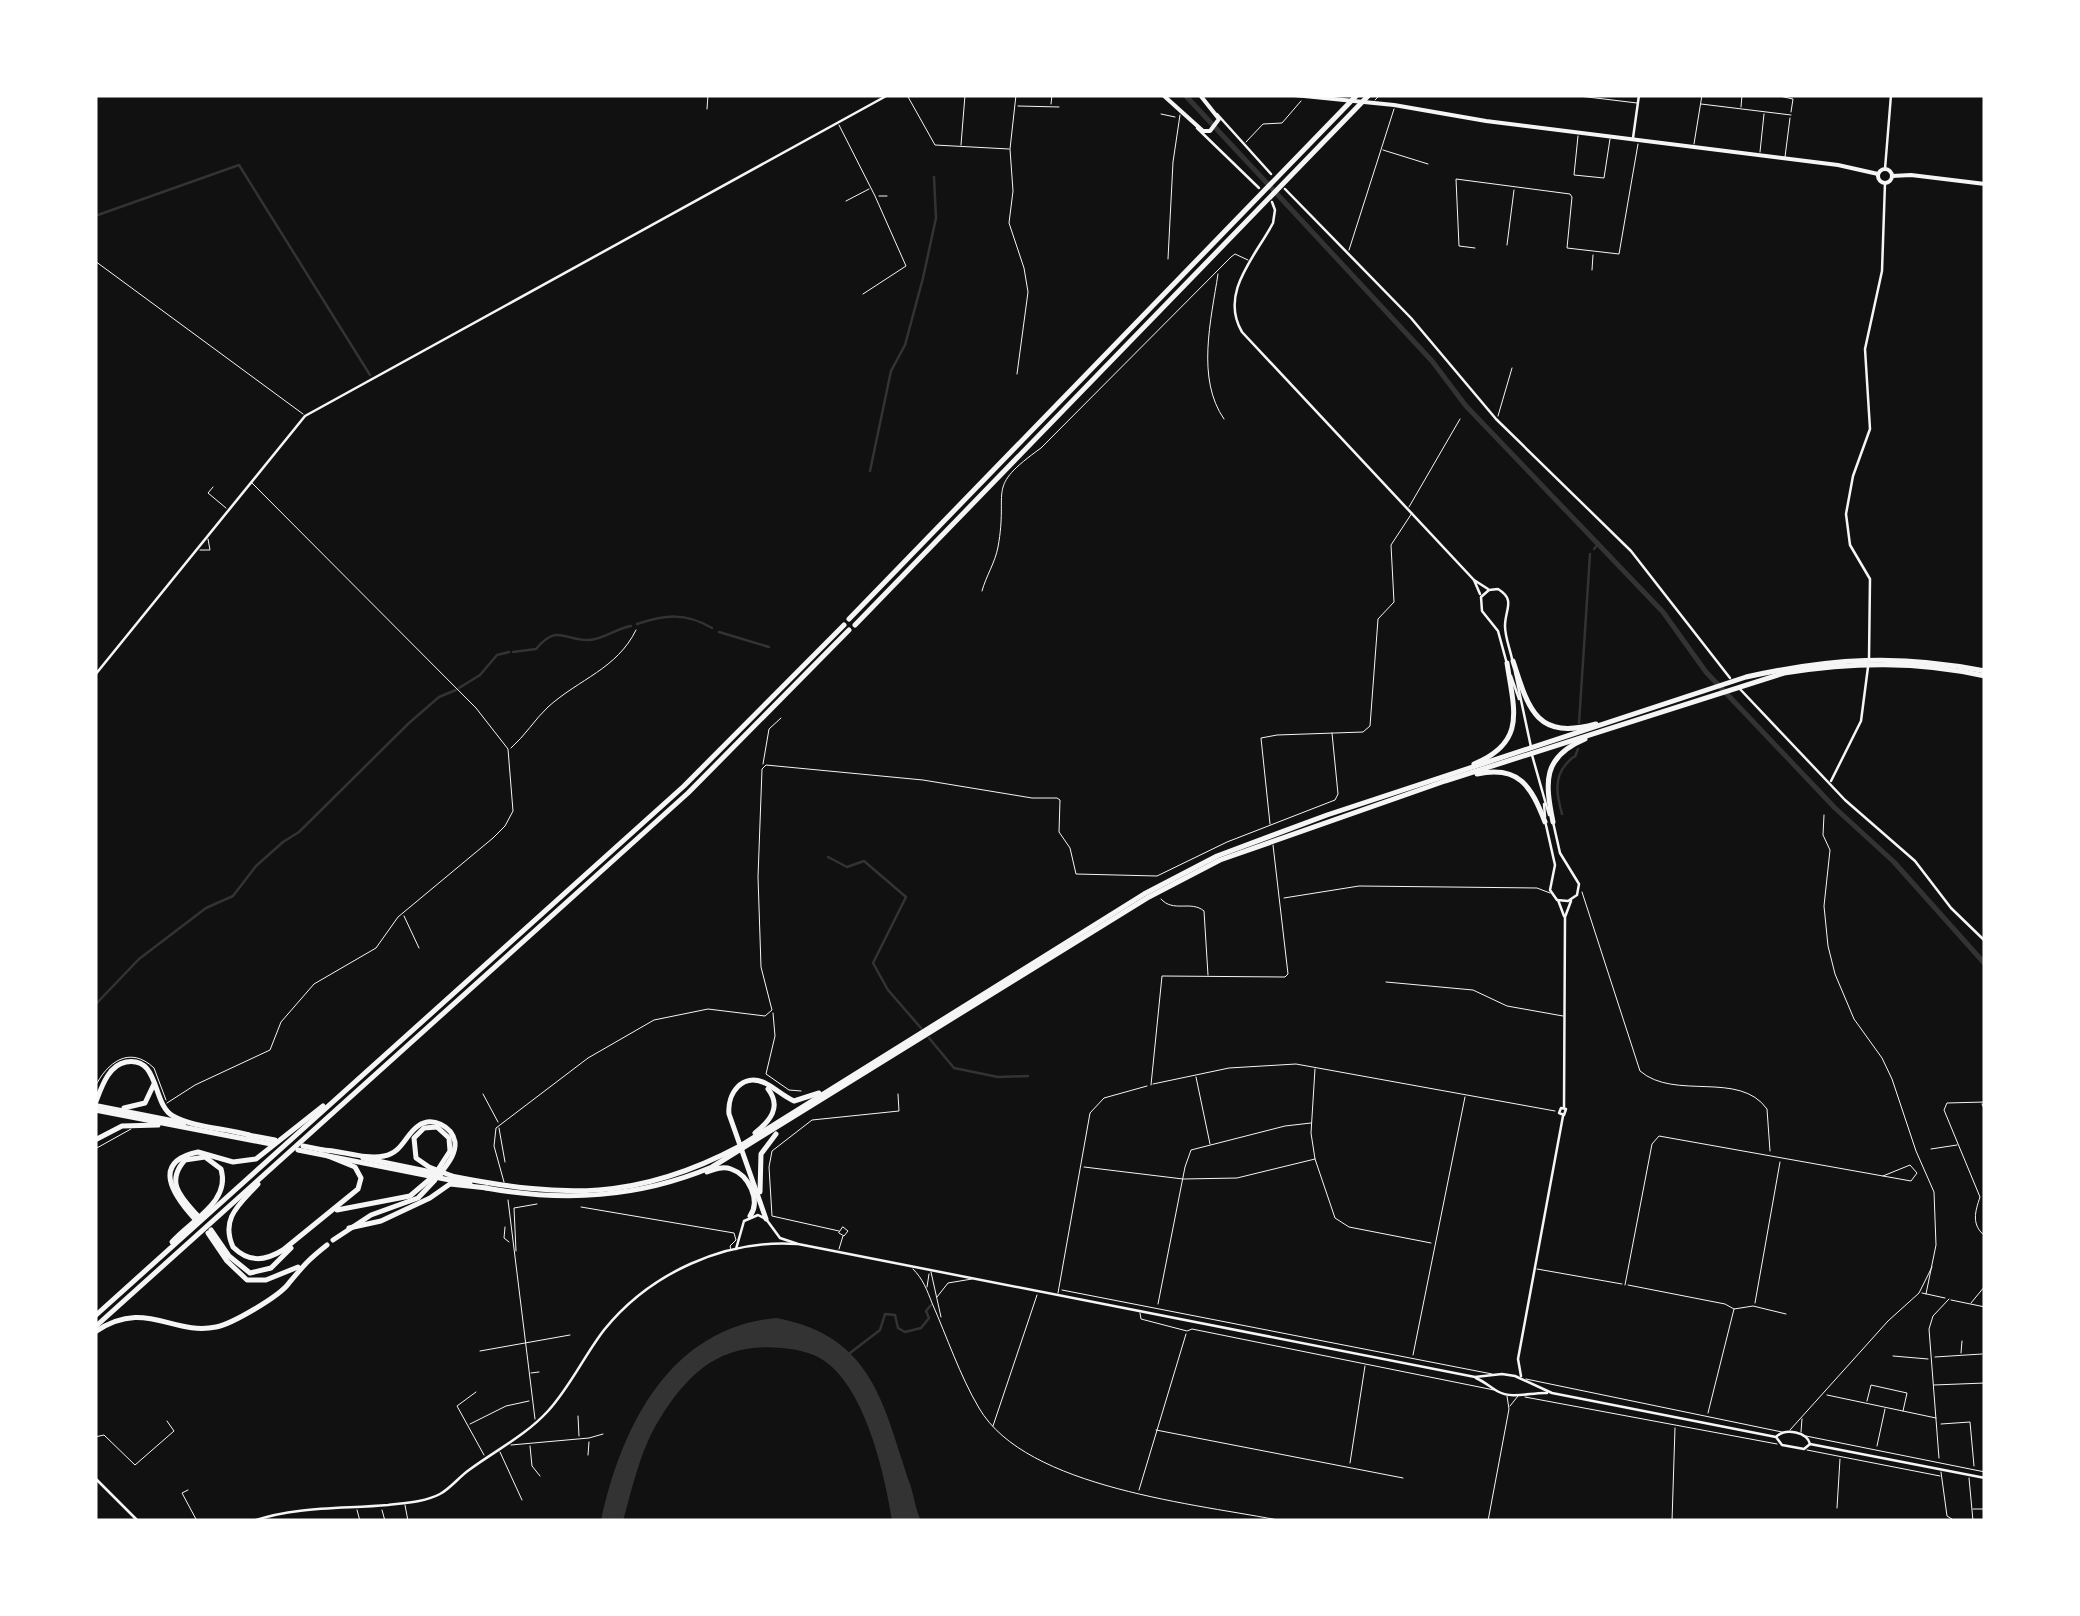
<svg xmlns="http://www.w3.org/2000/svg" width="2080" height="1616" viewBox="0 0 2080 1616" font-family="'Noto Sans',sans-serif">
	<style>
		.water { fill: #333 }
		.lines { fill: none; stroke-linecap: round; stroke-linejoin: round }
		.stream { stroke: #333; stroke-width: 2.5 }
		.canal { stroke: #333; stroke-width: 5 }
		.minor { stroke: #f5f5f5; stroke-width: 1 }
		.tertiary { stroke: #f5f5f5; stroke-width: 2.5 }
		.secondary { stroke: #f5f5f5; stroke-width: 4 }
		.trunk { stroke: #f5f5f5; stroke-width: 5 }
		.motorway { stroke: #f5f5f5; stroke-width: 5 }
	</style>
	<rect width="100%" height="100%" fill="#111"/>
	<path class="water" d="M777 1318C874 1337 883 1405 910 1484 914 1496 915 1508 921 1521H892C885 1475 867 1398 831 1366 816 1353 801 1350 782 1348 722 1342 689 1371 659 1420 640 1451 633 1486 623 1521H601C621 1427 670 1327 777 1318Z"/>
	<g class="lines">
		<g class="stream">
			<path d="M95 216 239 165 370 375"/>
			<path d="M870 471 891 371 905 345 923 278 936 218 934 177"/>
			<path d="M1594 549 1599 543"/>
			<path d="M637 624C665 615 685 612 712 628"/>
			<path d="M719 632 769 647"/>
			<path d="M513 652 536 649C558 623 563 641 590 640 604 639 617 628 631 626"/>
			<path d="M459 688 480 675 497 655 509 652"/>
			<path d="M1579 723 1590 554"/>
			<path d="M1562 814C1557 796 1553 778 1567 763 1579 750 1572 764 1578 749"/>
			<path d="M828 857 847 867 864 861 906 897 873 963 888 990 921 1028"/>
			<path d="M95 1005 139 959 206 908 233 896 256 866 283 842 299 832 409 723 439 697 456 690"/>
			<path d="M929 1038 954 1068 998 1077 1028 1076"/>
			<path d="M850 1353 880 1330 885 1314 895 1315 898 1328 905 1332 921 1328 929 1318 926 1311 931 1305"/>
		</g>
		<path class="canal" d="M1185 95 1432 361 1466 406 1663 612 1706 672 1835 808 1894 862 1985 964"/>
		<g class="minor">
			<path d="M907 95 935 145 1009 149"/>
			<path d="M1016 95 1010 149 1013 191 1009 223 1024 268 1028 292 1017 374"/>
			<path d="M1571 95 1637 103"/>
			<path d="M1775 95 1793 99 1791 112"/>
			<path d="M1375 100 1380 95"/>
			<path d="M1051 104 1052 95"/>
			<path d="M1701 104 1791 115"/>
			<path d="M1018 106 1059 107"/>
			<path d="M1741 107 1742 95"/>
			<path d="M707 109 708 95"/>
			<path d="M1161 114 1175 117"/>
			<path d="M839 125 875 196 906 266 863 294"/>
			<path d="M1578 136 1574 175 1604 178 1610 139"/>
			<path d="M1246 142 1263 124 1282 123 1301 101"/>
			<path d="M1694 144 1702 95"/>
			<path d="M961 145 965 95"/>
			<path d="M1383 150 1428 164"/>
			<path d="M1760 152 1764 114"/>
			<path d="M1785 157 1790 118"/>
			<path d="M879 196H887"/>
			<path d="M846 201 869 189"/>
			<path d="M1507 245 1514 190"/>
			<path d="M1475 248 1459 246 1456 179 1570 194 1572 197 1567 248 1619 254 1638 144"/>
			<path d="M1349 250 1394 109"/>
			<path d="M1168 259 1173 162 1180 115"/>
			<path d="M95 261 303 414"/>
			<path d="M1592 270 1593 255"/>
			<path d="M1218 274C1211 320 1196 379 1224 419"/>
			<path d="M1498 416 1512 368"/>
			<path d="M213 487 208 493 226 508"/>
			<path d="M1409 507 1460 419"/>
			<path d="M200 550H210L208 539"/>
			<path d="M982 591C986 576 995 563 998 547 1009 487 984 489 1041 448L1231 257 1235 254 1248 260"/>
			<path d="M511 748C525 736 535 719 548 707 579 679 617 669 636 630"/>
			<path d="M763 764 769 729 781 718"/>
			<path d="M1824 815 1823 835 1830 850 1824 906 1828 946 1835 974 1854 1019 1882 1058 1892 1079 1916 1151 1934 1192 1936 1245 1926 1294"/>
			<path d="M1270 824 1261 738 1277 735 1363 732 1370 726 1378 619 1394 602 1391 545 1412 513"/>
			<path d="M1582 892 1640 1071C1675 1101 1739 1070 1767 1109L1770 1151"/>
			<path d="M1284 898 1359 886 1537 888 1550 893"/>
			<path d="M1161 899C1173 913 1191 900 1204 911L1208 975"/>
			<path d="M404 916 419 948"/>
			<path d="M1386 982 1473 990 1507 1006 1563 1016"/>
			<path d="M773 1013 775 1036 766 1074 789 1090 801 1091"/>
			<path d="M1315 1069 1311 1133 1315 1159 1335 1218 1349 1227 1431 1243"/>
			<path d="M1196 1077 1210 1144"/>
			<path d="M1153 1084 1229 1068 1296 1064 1555 1111"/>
			<path d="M1151 1085 1162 976 1285 977 1288 974 1273 845"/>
			<path d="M95 1087C107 1062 130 1045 154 1068L166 1100"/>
			<path d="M483 1094 498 1122"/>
			<path d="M1985 1102 1947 1103 1944 1110 1980 1197C1975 1212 1971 1225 1985 1236"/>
			<path d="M167 1103 195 1085 270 1050 281 1022 314 984 376 948 398 917 493 838 505 826 513 811 508 749 476 708 252 483"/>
			<path d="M1982 1104 1985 1111"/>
			<path d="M499 1128 505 1162"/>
			<path d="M95 1149 131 1129"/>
			<path d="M1931 1149 1957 1145"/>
			<path d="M1084 1167 1183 1179 1237 1178 1315 1159"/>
			<path d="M504 1182 494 1146 496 1128 588 1058 654 1020 708 1009 765 1016 772 1010 761 967 758 877 762 769 766 765 923 780 1032 798H1057L1060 800 1059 832 1070 848 1076 874 1157 876 1227 842 1335 800 1338 794 1332 733"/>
			<path d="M508 1200 535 1419"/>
			<path d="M581 1207 734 1233 736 1240 730 1246 731 1250"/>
			<path d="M505 1227 504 1238 509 1242"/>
			<path d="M843 1227 848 1231 844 1236 839 1233Z"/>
			<path d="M839 1231 772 1216 769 1167 772 1151 812 1120 899 1111 898 1094"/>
			<path d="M839 1249 843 1236"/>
			<path d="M516 1251 514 1208 537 1204"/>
			<path d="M913 1269C923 1279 927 1290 932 1303 947 1337 960 1376 979 1408 1026 1489 1199 1504 1283 1521"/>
			<path d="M1537 1269 1622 1284"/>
			<path d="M931 1272 941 1317"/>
			<path d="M1625 1285 1652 1144 1659 1136 1911 1181 1917 1173 1910 1165 1883 1176"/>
			<path d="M1628 1285 1725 1304 1734 1309 1753 1306 1786 1314"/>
			<path d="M927 1287 929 1274"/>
			<path d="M1062 1290 1492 1374"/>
			<path d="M1058 1293 1090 1113 1104 1098 1147 1086"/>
			<path d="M1922 1293 1945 1298"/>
			<path d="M937 1297 948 1283 972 1279"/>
			<path d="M1951 1300 1985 1307"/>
			<path d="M1755 1303 1780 1162"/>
			<path d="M1971 1303 1985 1286"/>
			<path d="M1158 1304 1185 1167 1191 1150 1285 1126 1311 1123"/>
			<path d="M1140 1313 1141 1319 1187 1331 1192 1329 1494 1390"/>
			<path d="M480 1351 570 1335"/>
			<path d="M1961 1353 1962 1341"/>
			<path d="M1413 1355 1465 1097"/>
			<path d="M1893 1356 1928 1359"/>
			<path d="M1935 1357 1982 1354"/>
			<path d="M531 1373 539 1372"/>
			<path d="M1526 1379 1782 1432"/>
			<path d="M1934 1385 1985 1383"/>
			<path d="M476 1392 457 1406 484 1455"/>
			<path d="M1827 1395 1936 1418"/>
			<path d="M1525 1397 1777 1444"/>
			<path d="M1867 1401 1871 1385 1907 1393 1903 1411"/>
			<path d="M1510 1406 1518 1396"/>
			<path d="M1708 1413 1734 1309"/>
			<path d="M578 1416 579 1436"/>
			<path d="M470 1424 506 1406 529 1401"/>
			<path d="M1941 1424 1970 1422 1974 1466"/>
			<path d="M993 1426 1037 1295"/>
			<path d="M1156 1430 1403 1478"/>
			<path d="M1790 1430 1888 1321 1919 1293 1932 1267"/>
			<path d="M1801 1432 1802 1419"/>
			<path d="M1806 1436 1985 1472"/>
			<path d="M95 1437 104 1435 135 1465 174 1431 167 1421"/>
			<path d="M511 1445 589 1438 603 1434"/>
			<path d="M530 1446 532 1466 540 1476"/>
			<path d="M1877 1446 1885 1409"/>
			<path d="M1807 1450 1940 1476"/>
			<path d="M500 1452 522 1500"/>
			<path d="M588 1455 589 1442"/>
			<path d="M1939 1458 1929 1329 1933 1316 1949 1299"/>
			<path d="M1350 1463 1365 1366"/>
			<path d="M1941 1472 1947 1516 1955 1521"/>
			<path d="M1969 1478 1973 1521"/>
			<path d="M188 1490 182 1493 197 1521"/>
			<path d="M1139 1490 1186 1334"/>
			<path d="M405 1505 408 1521"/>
			<path d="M1837 1508 1840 1459"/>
			<path d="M1973 1509H1985"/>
			<path d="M357 1510 360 1521"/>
			<path d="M382 1510 385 1521"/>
			<path d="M1488 1521 1509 1409 1507 1396"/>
			<path d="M1672 1521 1675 1428"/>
		</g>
		<g class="tertiary">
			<path d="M1217 114 1271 174"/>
			<path d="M1197 128 1259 188"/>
			<path d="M1633 138 1639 95"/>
			<path d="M1885 169 1891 95"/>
			<path d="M1285 189 1411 318 1496 419 1631 551 1730 678"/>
			<path d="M1272 202 1275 210 1273 223C1255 257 1219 293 1242 332L1474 580"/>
			<path d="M1480 594 1474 580 1488 589"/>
			<path d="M1869 659 1870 579 1850 545 1846 514 1853 476 1870 429 1865 349 1882 271 1885 183"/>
			<path d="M1507 664 1498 631 1482 611 1481 597 1489 590 1498 589C1516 600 1505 609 1505 626 1505 637 1510 649 1512 659"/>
			<path d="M1515 672 1531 747"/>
			<path d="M95 675 305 416 888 95"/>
			<path d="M1511 676 1519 699"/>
			<path d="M1739 688 1845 800 1915 861 1951 908 1985 941"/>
			<path d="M1532 755 1549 815"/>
			<path d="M1831 781 1861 721 1868 667"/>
			<path d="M1544 804 1545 817"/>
			<path d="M1546 825 1555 865 1550 890 1557 900 1568 901 1577 895 1579 884 1560 853 1553 822"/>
			<path d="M1558 900 1564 916"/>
			<path d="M1561 1108 1566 1109 1564 1115 1559 1113Z"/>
			<path d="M1564 1108 1565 917 1571 901"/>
			<path d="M736 1249 744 1221 758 1215 766 1219 780 1238 798 1244 1475 1377 1502 1374 1515 1376 1552 1393 1776 1437 1782 1445 1804 1449 1810 1444 1985 1478"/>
			<path d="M1521 1376 1518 1359 1563 1116"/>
			<path d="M1476 1378C1485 1382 1490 1387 1497 1391 1513 1400 1531 1392 1547 1393"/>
			<path d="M1777 1436C1786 1428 1807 1432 1810 1444"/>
			<path d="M95 1478 138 1521"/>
			<path d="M253 1521C296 1506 343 1509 388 1505 404 1503 425 1502 440 1494 451 1488 459 1477 469 1470 496 1450 525 1436 548 1411 570 1387 584 1356 604 1330 650 1273 725 1239 797 1244"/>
		</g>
		<g class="secondary">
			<path d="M1163 95 1203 131H1210L1219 119 1200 95"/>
			<path d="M1294 95 1394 105 1486 121 1838 165 1878 174"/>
			<circle cx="1885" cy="176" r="7"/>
			<path d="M1892 176 1911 175 1985 184"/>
		</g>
		<g class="trunk">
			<path d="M1513 661C1529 711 1537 740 1596 724"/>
			<path d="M1474 764C1527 742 1514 710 1507 663"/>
			<path d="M1477 774C1519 765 1531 786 1545 822"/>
			<path d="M1553 822C1545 782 1542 757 1585 739"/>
			<path d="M95 1104C101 1089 108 1065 126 1062 160 1056 152 1105 173 1116 194 1128 226 1128 249 1135"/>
			<path d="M98 1106 184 1123"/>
			<path d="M124 1108 145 1103 154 1084"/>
			<path d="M95 1110 271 1144"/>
			<path d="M755 1133C770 1121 782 1107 768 1089"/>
			<path d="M248 1135 275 1140"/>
			<path d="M95 1140 122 1126 158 1125"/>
			<path d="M303 1146 323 1150"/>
			<path d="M298 1150 470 1184"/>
			<path d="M363 1158 441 1174"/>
			<path d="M707 1172C715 1169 723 1166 731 1169 749 1175 761 1201 750 1216"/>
			<path d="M451 1176C563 1198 637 1201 740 1146L1144 894 1217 856 1327 815 1746 677C1831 658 1899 654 1985 671"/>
			<path d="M486 1188C564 1202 638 1198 712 1167L1147 898 1220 860 1445 781 1784 673C1853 662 1917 661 1985 676"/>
			<path d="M760 1192 761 1154 776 1134"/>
			<path d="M766 1219 729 1114C727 1094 742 1072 765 1083 775 1088 783 1096 794 1101L819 1093"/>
		</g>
		<g class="motorway">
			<path d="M849 619 1357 95"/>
			<path d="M855 625 1369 95"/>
			<path d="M321 1150C341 1150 364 1160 384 1156 403 1152 405 1135 418 1126 432 1116 452 1126 455 1142 456 1153 449 1162 443 1170"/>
			<path d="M439 1168 450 1151 449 1138 437 1127 424 1128 414 1138 416 1158 429 1167 452 1176"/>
			<path d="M258 1184C240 1204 220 1218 233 1247 249 1263 265 1261 283 1250L358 1189 361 1178 355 1167 328 1156"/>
			<path d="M337 1210 410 1196 430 1179"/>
			<path d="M194 1218C174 1196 150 1162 198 1152L233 1162 256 1159 323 1106"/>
			<path d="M349 1228 381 1221 430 1198 450 1184 487 1188"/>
			<path d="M211 1230 229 1256 250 1273 271 1268 291 1248"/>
			<path d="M208 1233 227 1261 247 1280H266L298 1267"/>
			<path d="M333 1240 371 1215 418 1198 435 1180"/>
			<path d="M172 1242C191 1220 231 1202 221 1169L205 1157 185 1160C165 1182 181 1197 197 1215"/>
			<path d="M95 1316 684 786 844 625"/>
			<path d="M95 1327 688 793 849 630"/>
			<path d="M95 1332C145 1298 172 1336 216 1327 232 1324 280 1296 289 1283 304 1265 308 1260 327 1245"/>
		</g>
	</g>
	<rect width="2080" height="1616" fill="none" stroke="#ffffff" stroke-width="195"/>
</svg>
